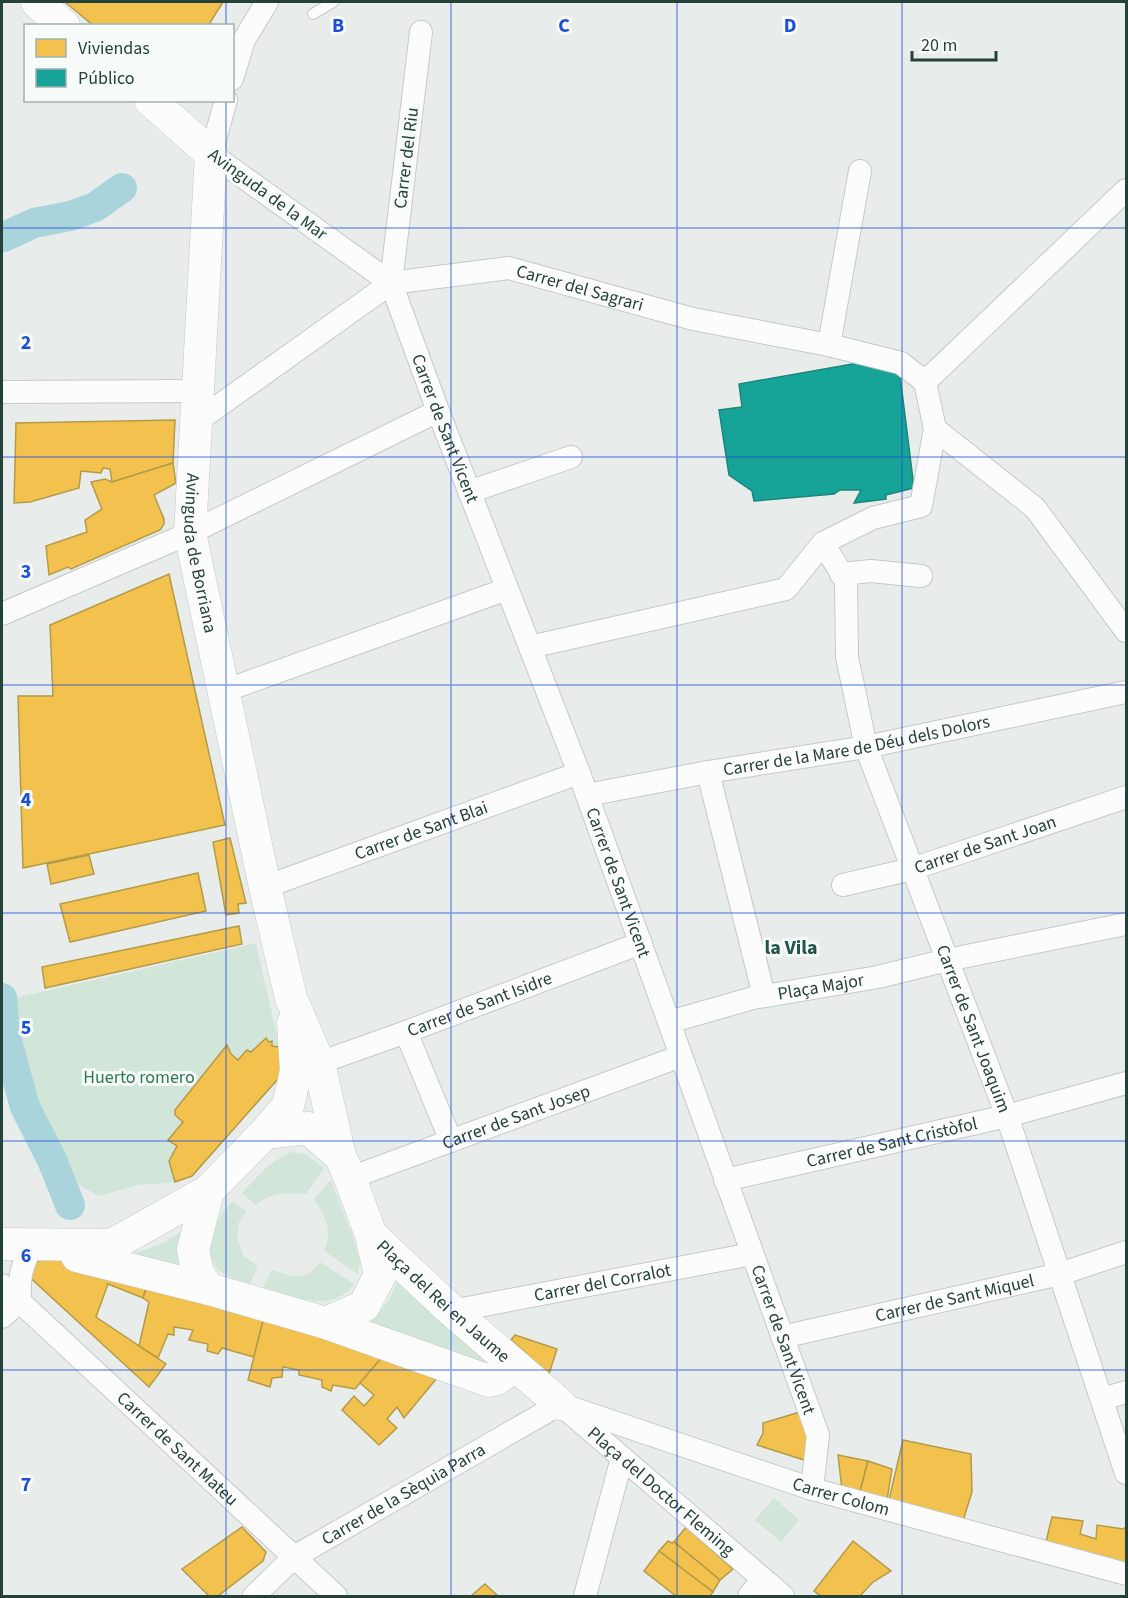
<svg xmlns="http://www.w3.org/2000/svg" width="1128" height="1598" viewBox="0 0 1128 1598" font-family="'Source Sans 3',sans-serif">
	<style>
		.green { fill: #d1e6d8 }
		.homes { fill: #f2c14e; stroke: #b49b48; stroke-width: 1.5 }
		.public { fill: #17a398; stroke: #1b867c; stroke-width: 1.5 }
		.lines { fill: none; stroke-linecap: round; stroke-linejoin: round }
		.canal { stroke: #a9d4db; stroke-width: 30 }
		.lane-casing { stroke: #c5cac8; stroke-width: 12 }
		.street-casing { stroke: #c5cac8; stroke-width: 24 }
		.secondary-casing { stroke: #c3cbc8; stroke-width: 33 }
		.lane { stroke: #fcfcfc; stroke-width: 10 }
		.street { stroke: #fcfcfc; stroke-width: 22 }
		.secondary { stroke: #fcfcfc; stroke-width: 32 }
		.grid { fill: none; stroke: #1d4ed8; stroke-width: 1.5; stroke-opacity: 0.55 }
		.labels { text-anchor: middle; stroke-width: 6; stroke-linejoin: round; paint-order: stroke }
		.street-label { font-size: 18px; fill: #24423a; stroke: #f7fbf9 }
		.park-label { font-size: 18px; fill: #2d7a4b; stroke: #f7fbf9 }
		.neighbourhood-label { font-size: 20px; font-weight: bold; fill: #1f5548; stroke: #f7fbf9 }
		.grid-label { font-size: 20px; text-anchor: middle; font-weight: bold; fill: #1d4ed8; stroke: #f7fbf9; stroke-width: 6; stroke-linejoin: round; paint-order: stroke }
	</style>
	<rect width="100%" height="100%" fill="#e8edeb"/>
	<g class="green">
		<path d="M256 943 285 1071 192 1176 170 1183 138 1185 99 1196 64 1177 57 1144 34 1115 30 1103 6 1000Z"/>
		<path d="M291 1152 305 1154 324 1168 306 1194C287 1192 270 1193 256 1205L242 1193C258 1176 269 1162 291 1152Z"/>
		<path d="M331 1180 353 1238 360 1261 358 1274 324 1251C333 1231 326 1217 314 1199Z"/>
		<path d="M233 1201 247 1212 239 1222 237 1239 244 1256 258 1266 250 1284C239 1280 229 1278 220 1271 203 1257 211 1230 221 1215 224 1210 229 1205 233 1201Z"/>
		<path d="M188 1227 189 1278 115 1260 161 1244Z"/>
		<path d="M320 1262 354 1284C332 1315 293 1296 263 1287L272 1270C292 1276 305 1283 320 1262Z"/>
		<path d="M399 1275 496 1371 357 1330C383 1310 389 1306 399 1275Z"/>
		<path d="M774 1498 799 1520 781 1542 755 1520Z"/>
	</g>
	<g class="homes">
		<path d="M65 2H223L208 26H94Z"/>
		<path d="M175 420 173 463 112 482 110 469 103 468 101 473 81 471 79 488 30 502 14 503 16 423Z"/>
		<path d="M173 463 176 483 154 495 164 519V524L160 530 71 569 68 567 49 575 46 546 87 532 85 520 102 509 91 482 105 479 112 482Z"/>
		<path d="M169 574 225 825 23 868 18 696H53L50 625Z"/>
		<path d="M230 838 246 903 238 904 239 913 226 915 213 842Z"/>
		<path d="M89 855 94 874 51 884 47 864Z"/>
		<path d="M198 873 206 911 70 942 60 904Z"/>
		<path d="M239 926 242 944 45 988 42 967Z"/>
		<path d="M266 1038 269 1042 272 1041V1046L279 1047 285 1071 192 1176 175 1182 169 1161 177 1146 168 1140 183 1122 175 1115V1110L227 1045 231 1054 238 1060 247 1050 251 1052Z"/>
		<path d="M52 1250 149 1279 143 1298 108 1284 96 1317 166 1364 149 1387 24 1272Z"/>
		<path d="M149 1279 264 1317 254 1357 222 1348 218 1354 207 1351 208 1344 189 1340 193 1330 174 1327V1335L168 1334 158 1358 139 1346 149 1302 143 1298Z"/>
		<path d="M264 1317 384 1355 355 1389 333 1385 331 1391 322 1387V1380L299 1375V1370L283 1367 282 1377 272 1378 270 1387 248 1380Z"/>
		<path d="M515 1335 557 1349 549 1374 511 1340Z"/>
		<path d="M384 1355 442 1372 404 1418 397 1407 387 1419 397 1428 379 1445 342 1410 354 1396 364 1406 374 1395 360 1383Z"/>
		<path d="M800 1412 809 1433 804 1460 757 1445 763 1433V1423Z"/>
		<path d="M903 1440 971 1454 972 1492 962 1524 888 1504Z"/>
		<path d="M838 1455 868 1461 859 1495 842 1490Z"/>
		<path d="M868 1461 892 1469 887 1500 859 1495Z"/>
		<path d="M1052 1517 1083 1521 1080 1534 1096 1539 1097 1525 1123 1529 1126 1527V1566L1045 1546Z"/>
		<path d="M242 1527 266 1552 263 1561 218 1596H209L182 1569Z"/>
		<path d="M686 1527 733 1569 720 1580 674 1542Z"/>
		<path d="M668 1541 672 1543 674 1542 720 1580 713 1592 659 1551Z"/>
		<path d="M853 1541 891 1571 873 1582 860 1596H821L814 1591Z"/>
		<path d="M659 1551 713 1592 710 1596H676L644 1571Z"/>
		<path d="M485 1584 498 1596H471Z"/>
	</g>
	<path class="public" d="M875 360 899 367 914 488 886 495V499L854 503 861 490H840L834 494 754 501 752 491 729 475 719 410 742 407 739 384Z"/>
	<g class="lines">
		<g class="canal">
			<path d="M4 237 34 223 70 216 95 207 122 188"/>
			<path d="M2 998 5 1034 25 1107 52 1160 70 1205"/>
		</g>
		<defs>
			<path id="lane" d="M313 14 333 2"/>
			<g id="street">
				<path id="s1" d="M421 32 391 283 438 411 579 773 818 1435 812 1489"/>
				<path d="M232 79 244 40 267 2"/>
				<path d="M226 100 211 154 391 283"/>
				<path d="M829 345 860 171"/>
				<path d="M925 382 935 429 1035 508 1126 631"/>
				<path d="M925 382 1126 190"/>
				<path d="M2 392 198 391"/>
				<path id="s2" d="M196 422 391 283 509 268 693 319 829 345 901 363 925 382"/>
				<path d="M469 492 571 457"/>
				<path id="s3" d="M823 543 846 581 847 657 866 747 1007 1116 1126 1473"/>
				<path d="M841 574 871 571 921 576"/>
				<path d="M2 614 190 533 438 411"/>
				<path d="M530 647 786 589 823 543 873 518 921 506 935 429"/>
				<path d="M224 691 507 589"/>
				<path d="M708 772 764 996"/>
				<path id="s4" d="M587 795 708 772 866 747 1126 692"/>
				<path id="s5" d="M843 885 912 869 1126 797"/>
				<path id="s6" d="M265 887 579 773"/>
				<path id="s7" d="M669 1022 753 998 878 977 947 960 1126 924"/>
				<path d="M406 1032 451 1141"/>
				<path id="s8" d="M319 1063 406 1032 641 943"/>
				<path id="s9" d="M350 1178 681 1056"/>
				<path id="s10" d="M725 1180 1007 1116 1126 1083"/>
				<path id="s11" d="M2 1285 336 1596"/>
				<path d="M20 1301C19 1275 21 1268 32 1245"/>
				<path id="s12" d="M452 1311 752 1254"/>
				<path d="M2 1317 20 1301"/>
				<path id="s13" d="M782 1337 1060 1274 1126 1252"/>
				<path d="M1102 1399 1126 1392"/>
				<path id="s14" d="M560 1404 812 1489 1126 1574"/>
				<path id="s15" d="M568 1411 783 1596"/>
				<path id="s16" d="M254 1596 294 1557 560 1404"/>
				<path d="M585 1596 622 1458"/>
				<path d="M749 1596 763 1579"/>
			</g>
			<g id="secondary">
				<path d="M37 2 64 26"/>
				<path id="s17" d="M150 100 211 154 190 533 265 887 291 998 319 1063 340 1156"/>
				<path d="M265 1133 288 1106 296 1071 293 1023"/>
				<path id="s18" d="M371 1235 452 1311 560 1404"/>
				<path d="M2 1244 112 1245 208 1191 265 1133 308 1128 340 1156 350 1178 371 1235 380 1275 364 1306 326 1323 209 1289 198 1274 193 1250 208 1191"/>
				<path d="M77 1256 209 1289"/>
				<path d="M326 1323 489 1381 497 1379 514 1365"/>
			</g>
		</defs>
		<use href="#lane" class="lane-casing"/>
		<use href="#street" class="street-casing"/>
		<use href="#secondary" class="secondary-casing"/>
		<use href="#lane" class="lane"/>
		<use href="#street" class="street"/>
		<use href="#secondary" class="secondary"/>
	</g>
	<path class="grid" d="M226 2V26M451 2V1596M677 2V1596M902 2V1596M226 100V1596M2 228H1126M2 457H1126M2 685H1126M2 913H1126M2 1141H1126M2 1370H1126"/>
	<g class="labels">
		<g class="street-label">
			<text transform="translate(406 158) rotate(-83)" y="6">Carrer del Riu</text>
			<text transform="translate(268 194) rotate(36)" y="6">Avinguda de la Mar</text>
			<text dy="6" stroke="none"><textPath href="#s2" startOffset="432">Carrer del Sagrari</textPath></text>
			<text dy="6" stroke="none"><textPath href="#s1" startOffset="408">Carrer de Sant Vicent</textPath></text>
			<text dy="6" stroke="none"><textPath href="#s17" startOffset="482">Avinguda de Borriana</textPath></text>
			<text dy="6" stroke="none"><textPath href="#s4" startOffset="274">Carrer de la Mare de Déu dels Dolors</textPath></text>
			<text dy="6" stroke="none"><textPath href="#s6" startOffset="166">Carrer de Sant Blai</textPath></text>
			<text dy="6" stroke="none"><textPath href="#s5" startOffset="148">Carrer de Sant Joan</textPath></text>
			<text dy="6" stroke="none"><textPath href="#s1" startOffset="894">Carrer de Sant Vicent</textPath></text>
			<text dy="6" stroke="none"><textPath href="#s7" startOffset="156">Plaça Major</textPath></text>
			<text dy="6" stroke="none"><textPath href="#s8" startOffset="171">Carrer de Sant Isidre</textPath></text>
			<text dy="6" stroke="none"><textPath href="#s3" startOffset="514">Carrer de Sant Joaquim</textPath></text>
			<text dy="6" stroke="none"><textPath href="#s9" startOffset="177">Carrer de Sant Josep</textPath></text>
			<text dy="6" stroke="none"><textPath href="#s10" startOffset="171">Carrer de Sant Cristòfol</textPath></text>
			<text dy="6" stroke="none"><textPath href="#s12" startOffset="153">Carrer del Corralot</textPath></text>
			<text dy="6" stroke="none"><textPath href="#s13" startOffset="177">Carrer de Sant Miquel</textPath></text>
			<text dy="6" stroke="none"><textPath href="#s18" startOffset="98">Plaça del Rei en Jaume</textPath></text>
			<text dy="6" stroke="none"><textPath href="#s1" startOffset="1380">Carrer de Sant Vicent</textPath></text>
			<text dy="6" stroke="none"><textPath href="#s11" startOffset="240">Carrer de Sant Mateu</textPath></text>
			<text dy="6" stroke="none"><textPath href="#s15" startOffset="123">Plaça del Doctor Fleming</textPath></text>
			<text dy="6" stroke="none"><textPath href="#s16" startOffset="182">Carrer de la Sèquia Parra</textPath></text>
			<text dy="6" stroke="none"><textPath href="#s14" startOffset="296">Carrer Colom</textPath></text>
		</g>
		<g class="park-label">
			<text x="139" y="1083">Huerto romero</text>
		</g>
		<g class="neighbourhood-label">
			<text x="791" y="954">la Vila</text>
		</g>
	</g>
	<g class="grid-label">
		<text x="338" y="32">B</text>
		<text x="564" y="32">C</text>
		<text x="790" y="32">D</text>
		<text x="26" y="349">2</text>
		<text x="26" y="578">3</text>
		<text x="26" y="806">4</text>
		<text x="26" y="1034">5</text>
		<text x="26" y="1262">6</text>
		<text x="26" y="1491">7</text>
	</g>
	<rect width="1128" height="1598" fill="none" stroke="#24423a" stroke-width="6"/>
	<rect x="24" y="24" width="210" height="78" fill="#f7fbf9" stroke="#a3b1ad" stroke-width="1.5"/>
	<rect x="36" y="39" width="30" height="18" fill="#f2c14e" stroke="#a3b1ad" stroke-width="1.5"/>
	<text x="78" y="54" font-size="18" fill="#24423a">Viviendas</text>
	<rect x="36" y="69" width="30" height="18" fill="#17a398" stroke="#a3b1ad" stroke-width="1.5"/>
	<text x="78" y="84" font-size="18" fill="#24423a">Público</text>
	<path d="M912 51v9h84v-9" fill="none" stroke="#24423a" stroke-width="3"/>
	<text x="921" y="51" font-size="18" fill="#24423a" stroke="#f7fbf9" stroke-width="4.5" paint-order="stroke">20 m</text>
</svg>
